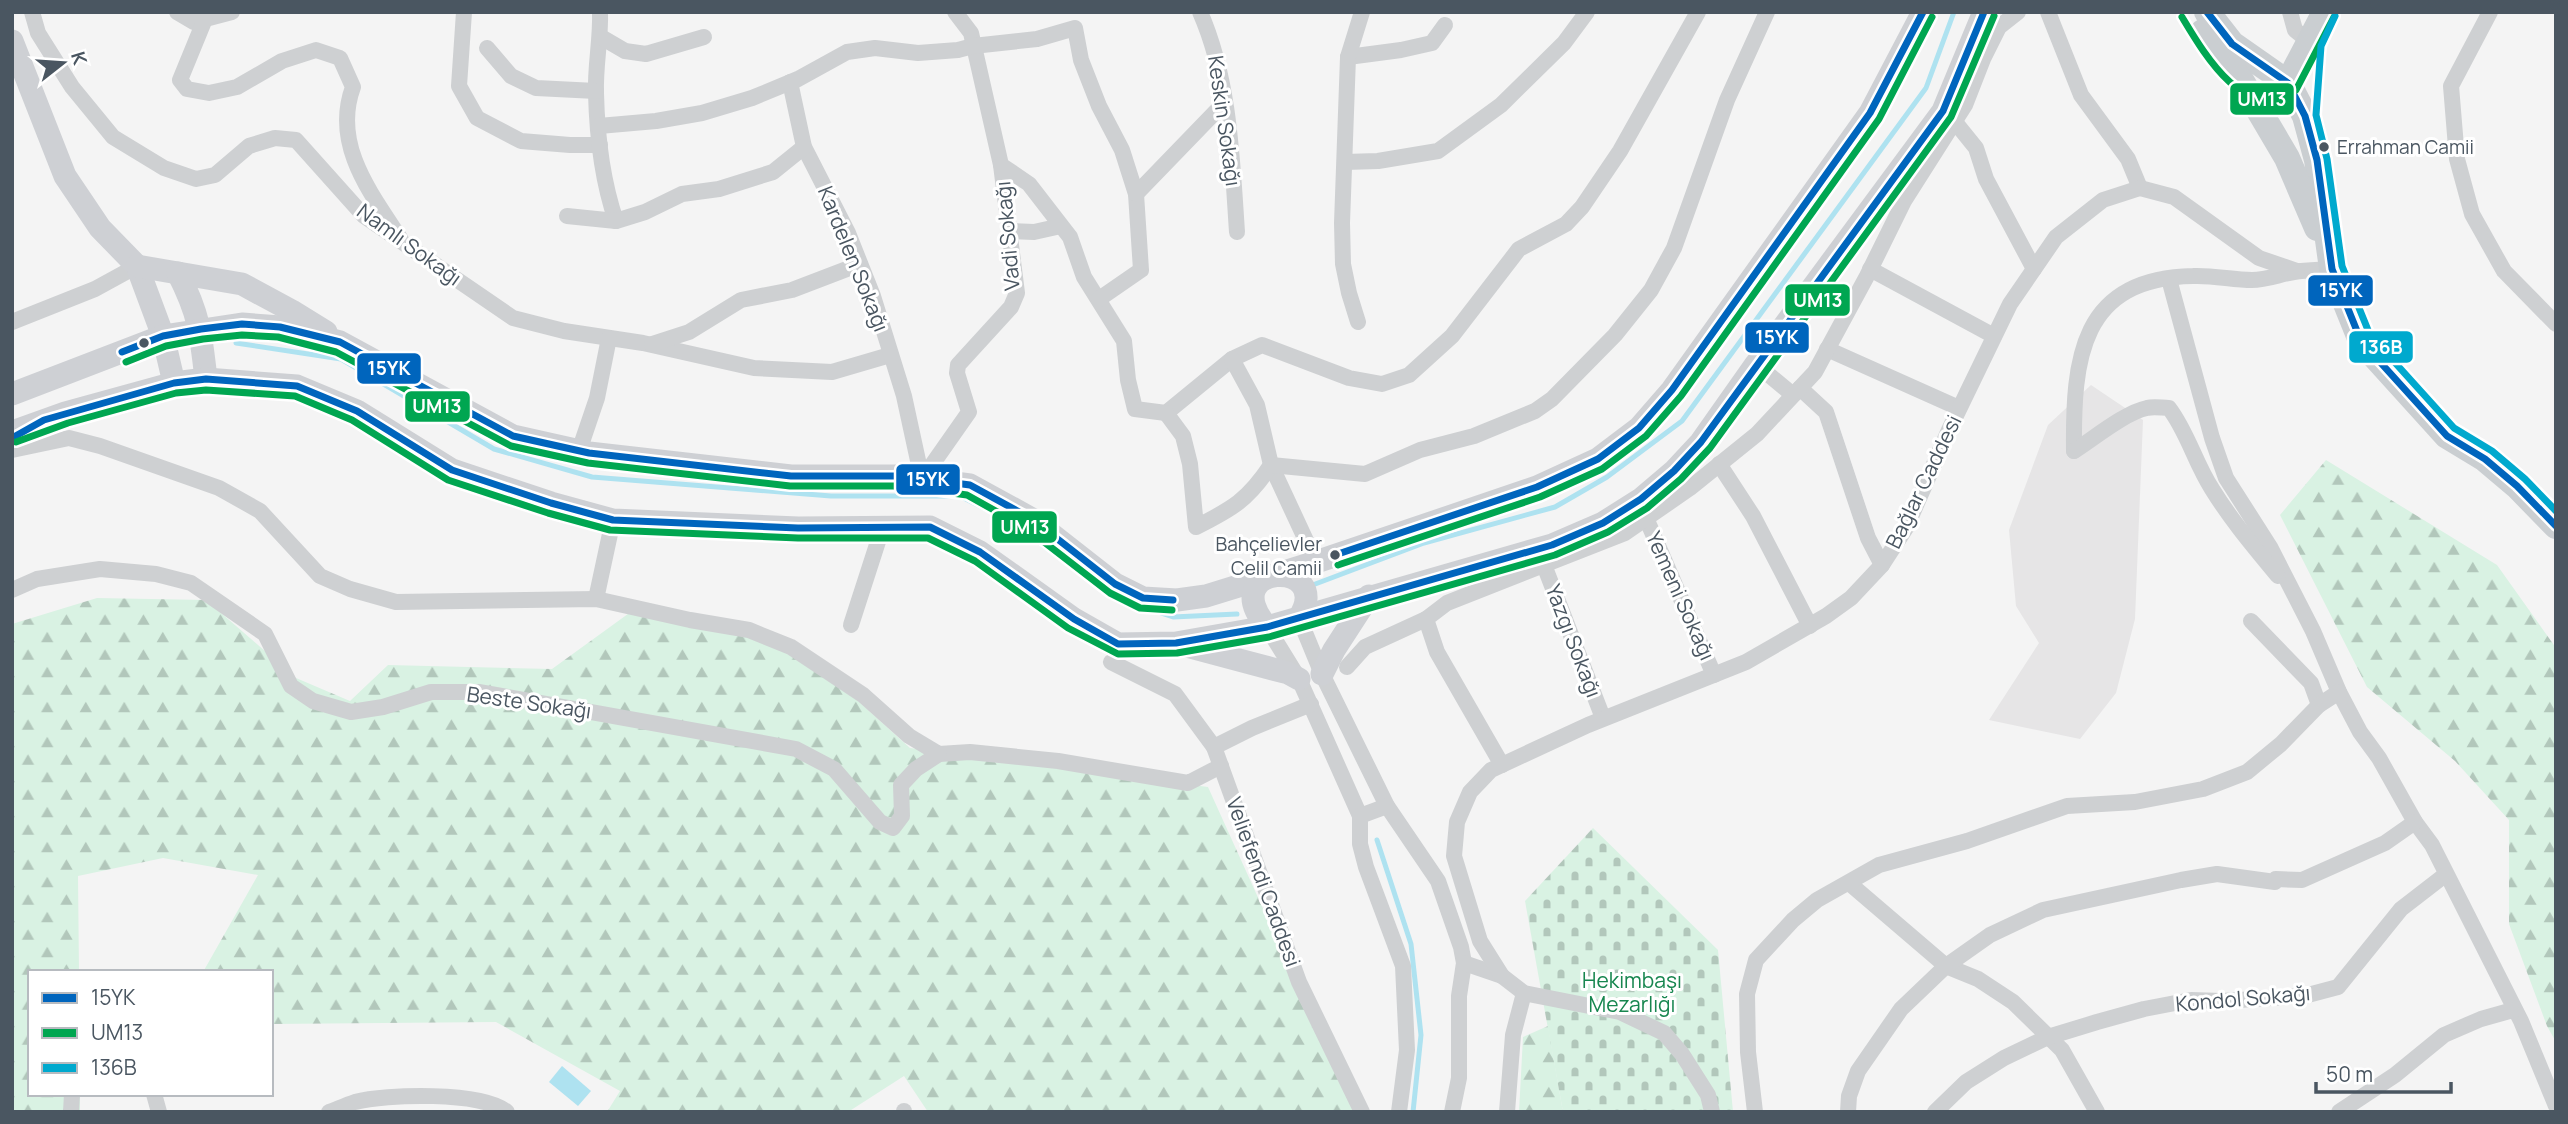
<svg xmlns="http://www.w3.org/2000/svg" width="2568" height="1124" viewBox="0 0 2568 1124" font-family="Manrope,sans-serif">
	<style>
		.education { fill: #e6e5e6 }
		.forest { fill: url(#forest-firs) }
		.cemetery { fill: url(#cemetery-stones) }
		.water { fill: #aee2f0 }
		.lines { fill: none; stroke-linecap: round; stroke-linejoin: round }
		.stream { stroke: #aee2f0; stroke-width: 5 }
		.minor { stroke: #ced0d2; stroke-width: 16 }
		.secondary { stroke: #ced0d4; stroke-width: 23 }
		.primary { stroke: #caced1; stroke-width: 26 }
		.bus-1-casing { stroke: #fff; stroke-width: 12 }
		.bus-2-casing { stroke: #fff; stroke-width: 12 }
		.bus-3-casing { stroke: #fff; stroke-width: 12 }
		.bus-1 { stroke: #0065bd; stroke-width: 7 }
		.bus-2 { stroke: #00a651; stroke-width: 7 }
		.bus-3 { stroke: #00a9ce; stroke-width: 7 }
		.bus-dot { fill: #4a5661; stroke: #fff; stroke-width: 2.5 }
		.labels { text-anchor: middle; stroke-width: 6; stroke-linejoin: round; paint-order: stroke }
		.bus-label { font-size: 19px; fill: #4a5661; stroke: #fff; text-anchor: start }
		.street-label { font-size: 21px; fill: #4a5661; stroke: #fff }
		.park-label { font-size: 21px; fill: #17864f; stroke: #fff }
		.line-badge { stroke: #fff; stroke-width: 2.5 }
		.badge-label { font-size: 19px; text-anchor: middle; font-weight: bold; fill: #fff }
	</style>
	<defs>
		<pattern id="forest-firs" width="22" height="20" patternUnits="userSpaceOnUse" patternTransform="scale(1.75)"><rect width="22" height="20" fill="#d9f2e3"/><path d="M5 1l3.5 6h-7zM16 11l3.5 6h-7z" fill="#b2c7bb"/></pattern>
		<pattern id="cemetery-stones" width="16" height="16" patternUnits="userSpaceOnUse" patternTransform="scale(1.75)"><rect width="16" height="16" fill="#d9f2e3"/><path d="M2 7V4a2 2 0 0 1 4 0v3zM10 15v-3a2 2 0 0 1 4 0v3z" fill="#b2c7bb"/></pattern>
	</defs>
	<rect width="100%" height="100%" fill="#f4f4f4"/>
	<path class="education" d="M2091 385 2143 420 2135 619 2116 693 2080 739 1989 720 2039 643 2016 606 2009 530 2048 425Z"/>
	<g class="forest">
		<path d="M2326 460 2497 565 2556 648V1042L2547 1026 2509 924V820L2455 761 2367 687 2280 515Z"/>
		<path d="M97 598 206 600 296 678 350 701 388 665 552 669 632 611 795 644 910 748 1208 787 1355 1112H928L904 1076 848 1112H607L620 1091 496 1022 271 1024V972H203L258 875 163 858 78 876 79 972H30V1094H80V1112H12V624Z"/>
		<path d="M1548 1026 1563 1112H1519L1523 1037Z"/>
	</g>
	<path class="cemetery" d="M1593 828 1718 950 1733 1112H1563L1525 901Z"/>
	<path class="water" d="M562 1066 591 1091 578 1106 549 1082Z"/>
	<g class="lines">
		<g class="stream">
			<path d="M236 343 341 359 494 449 592 477 831 496H960L1015 524 1110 596 1126 601"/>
			<path d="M1310 586 1424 543 1555 507 1607 477 1682 421 1926 88 1954 12"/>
			<path d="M1149 609 1173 617 1237 614"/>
			<path d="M1377 840 1411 944 1421 1035 1413 1112"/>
		</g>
		<g class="minor">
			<path d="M32 12 38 33 72 87 113 137 164 168 196 179 215 175 249 146 275 138 296 140 364 216 513 318 564 331 643 343 754 368 832 372 890 355"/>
			<path d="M177 12 194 22 232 12"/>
			<path d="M464 12 459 86 477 118 521 141 570 145H600"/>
			<path d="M600 12C601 39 595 66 596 93 597 136 602 180 616 221"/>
			<path d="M955 12 971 33 1001 165 1029 184 1070 237 1084 277 1124 341 1128 380 1135 409 1166 413 1232 359 1262 345 1349 378 1382 384 1409 375 1452 336 1519 249 1566 224 1582 207 1620 151 1698 12"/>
			<path d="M1200 12C1230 80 1232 159 1237 232"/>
			<path d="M2048 12 2081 95 2128 159 2140 188"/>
			<path d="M2290 12 2295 30 2311 43"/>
			<path d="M2490 12 2451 86 2457 159 2472 214 2504 271 2556 324"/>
			<path d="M205 19 180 80 187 89 209 93 237 87 282 61 316 50 340 58 353 87C332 144 370 192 400 238"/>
			<path d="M601 37 625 51 646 54 704 37"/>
			<path d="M487 48 511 76 536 88 596 91"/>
			<path d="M1348 57 1401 50 1432 43 1445 25"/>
			<path d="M790 82 804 147 848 233 873 296 904 396 922 479"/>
			<path d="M1955 122 1976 148 1986 179 2034 269"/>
			<path d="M599 126 656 121 702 113 752 98 798 79 847 52 875 48 918 53 958 50 973 46 1037 39 1075 28 1081 60 1099 106 1122 150 1136 194 1141 270 1099 299"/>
			<path d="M1345 162 1378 161 1438 151 1501 105 1564 43 1587 12"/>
			<path d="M1136 194 1224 103"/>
			<path d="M567 216 616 221 645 212 682 194 719 189 773 172 804 147"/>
			<path d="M1010 231 1034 232 1061 226"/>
			<path d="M1870 269 1994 336"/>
			<path d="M2169 279 2212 438 2226 478 2270 547 2313 631 2339 692 2360 732 2379 758 2415 822 2432 845 2521 1021 2556 1106"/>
			<path d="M12 322 95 289 137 266"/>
			<path d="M1358 322 1349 293 1343 264 1342 223 1348 57 1362 12"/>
			<path d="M652 344 689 332 741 300 792 290 860 264"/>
			<path d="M1827 349 1959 408"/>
			<path d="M1232 359 1257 405 1271 465 1316 562"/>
			<path d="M1756 364 1793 395"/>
			<path d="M1800 388 1826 412 1868 538 1882 565"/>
			<path d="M1166 413 1183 436 1190 464 1196 527C1232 509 1248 500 1271 465"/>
			<path d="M12 450 69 438 100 446 219 488 260 511 320 576 350 589 396 602 596 599 690 620 749 630 791 647 863 695 909 736 939 754 970 752 1058 761 1188 783 1221 766"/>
			<path d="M579 451 597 398 609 338"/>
			<path d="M2074 451C2073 359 2080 278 2193 276 2213 275 2233 280 2252 280 2266 280 2281 274 2294 272 2307 270 2320 270 2332 269"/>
			<path d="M2074 451C2093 439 2126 412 2147 408 2154 406 2162 408 2169 408 2188 433 2195 463 2212 489 2231 520 2255 548 2278 576"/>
			<path d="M1719 464 1753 516 1810 626"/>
			<path d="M1271 465 1365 474 1420 450 1474 436 1535 411 1552 399 1615 335 1651 290 1674 248 1727 100 1767 12"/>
			<path d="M922 479 969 412 957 373 958 365 1011 307 1017 293 1001 165"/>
			<path d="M1646 518 1714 675"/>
			<path d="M1544 565 1603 718"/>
			<path d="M12 590 37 579 100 569 156 574 191 583 265 634 291 686 313 701 351 712 383 707 431 692H480L796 749 834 769 880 822 893 828 902 816 901 785 916 769 939 754"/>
			<path d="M596 599 613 520"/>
			<path d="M1299 618 1322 674 1387 806 1438 881 1461 947 1464 963 1459 996V1078L1452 1112"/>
			<path d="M2251 621 2311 683 2319 705"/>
			<path d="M851 625 883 526"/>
			<path d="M1267 627 1299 679 1360 816"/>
			<path d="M1111 662 1175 694 1214 747"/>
			<path d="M1347 667 1365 647 1426 619"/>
			<path d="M1311 704 1252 728 1214 747 1299 982 1362 1112"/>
			<path d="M1502 765 1437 652 1426 619 1447 603 1625 533 1690 488 1757 434 1815 372 1867 276 1904 201 1965 105 1983 59 1999 27 2018 12"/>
			<path d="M1387 806 1360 816V844L1366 867 1403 966 1407 1050 1399 1112"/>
			<path d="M1849 883 1946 966 1978 979 2013 1002 2062 1050 2097 1112"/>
			<path d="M1464 963 1502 976 1524 993 1620 1012 1664 1033 1682 1054 1708 1095 1712 1112"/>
			<path d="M1502 976 1480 941 1454 856 1457 822 1470 792 1491 770 1588 725 1746 662 1826 616 1851 598 1882 565 1906 528 1949 430 2010 304 2056 237 2103 200 2140 188 2174 197 2259 258 2297 271"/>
			<path d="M154 1094 159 1112"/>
			<path d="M904 1111V1112"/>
			<path d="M71 1112 72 1094"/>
			<path d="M329 1112C337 1109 346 1105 355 1102 385 1094 483 1091 507 1112"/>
			<path d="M1507 1112 1513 1035 1524 993"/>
			<path d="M1755 1112 1748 1052 1747 994 1756 960 1793 920 1817 900 1879 865 1967 841 2067 806 2135 802 2203 789 2247 772 2281 744 2319 705 2339 692"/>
			<path d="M1848 1112 1849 1096 1858 1071 1901 1009 1946 966 1990 935 2043 910 2181 880 2217 874 2275 882 2276 879 2302 880 2385 843 2415 822"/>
			<path d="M1935 1112 1966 1082 2004 1058 2048 1037 2097 1022 2144 1009 2191 1000 2222 1001 2304 996 2338 987 2401 909 2445 875"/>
			<path d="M2339 1112 2395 1075 2444 1035 2481 1019 2513 1010"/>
		</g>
		<g class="secondary">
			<path d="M12 41 65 176 100 228 137 266 163 336 174 383"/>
			<path d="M137 266 242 284 292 311 326 332"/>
			<path d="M178 273C199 314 201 333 206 379"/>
			<path d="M12 394 163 336 242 324 280 327 340 342 513 436 589 453 791 476H901L970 485 1032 519 1115 584 1143 598 1177 600 1206 596 1316 562 1537 487 1598 459 1639 428 1672 390 1870 113 1923 12"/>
			<path d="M12 432 65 413 174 383 206 379 297 386 357 411 452 470 551 503 613 520 798 528 930 527 980 552 1074 619 1118 644 1176 643 1267 627 1552 545 1603 523 1641 499 1674 471 1701 442 1756 364 1943 111 1984 12"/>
			<path d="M1267 627C1213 562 1336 558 1299 618"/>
			<path d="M1186 646 1288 673 1299 679"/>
			<path d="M1322 674 1334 650 1369 596"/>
		</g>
		<g class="primary">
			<path d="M2207 12 2232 44 2288 83 2305 116 2317 160 2332 269 2361 341 2447 436 2485 459 2517 486 2556 526"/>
			<path d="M2203 32 2212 47 2241 80 2287 158 2317 228"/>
			<path d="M2287 100 2288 83 2325 12"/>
		</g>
		<defs>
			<g id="bus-1">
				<path d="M2207 12 2232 44 2288 83 2305 116 2317 160 2332 269 2361 341 2447 436 2485 459 2517 486 2556 526"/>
				<path d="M122 352 163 336 201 329 242 324 280 327 340 342 513 436 589 453 791 476H901L970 485 1032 519 1115 584 1143 598 1173 600"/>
				<path d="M12 438 44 420 174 383 206 379 297 386 357 411 452 470 551 503 613 520 798 528 930 527 980 552 1074 619 1118 644 1176 643 1267 627 1552 545 1603 523 1641 499 1674 471 1701 442 1943 111 1984 12"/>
				<path d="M1335 555 1537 487 1598 459 1639 428 1672 390 1870 113 1923 12"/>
			</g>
			<g id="bus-2">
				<path d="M2182 17C2203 52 2246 127 2296 90L2334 17"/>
				<path d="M126 362 166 346 203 339 242 335 278 337 336 352 511 446 588 463 790 486H900L967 495 1026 528 1110 593 1140 608 1172 610"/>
				<path d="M16 442 68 423 176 393 206 390 295 396 352 420 448 480 548 513 610 530 798 538H928L975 561 1068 628 1118 654 1177 653 1269 637 1555 555 1608 532 1647 508 1681 479 1710 448 1951 117 1994 16"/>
				<path d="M1338 565 1540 497 1602 469 1646 436 1681 396 1879 119 1932 17"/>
			</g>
			<path id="bus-3" d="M2335 16 2321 46 2316 115 2327 159 2342 266 2370 335 2454 428 2492 451 2525 479 2556 511"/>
		</defs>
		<use href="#bus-1" class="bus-1-casing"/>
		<use href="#bus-2" class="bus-2-casing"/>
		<use href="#bus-3" class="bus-3-casing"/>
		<use href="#bus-1" class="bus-1"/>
		<use href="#bus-2" class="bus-2"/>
		<use href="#bus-3" class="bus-3"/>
	</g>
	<g class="bus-dot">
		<circle cx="2324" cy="147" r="6"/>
		<circle cx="144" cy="343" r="6"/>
		<circle cx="1335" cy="555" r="6"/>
	</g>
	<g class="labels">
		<g class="bus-label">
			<text x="2337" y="154">Errahman Camii</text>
			<text x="1322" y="551" text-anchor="end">Bahçelievler<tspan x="1322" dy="24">Celil Camii</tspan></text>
		</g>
		<g class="street-label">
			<text transform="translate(1224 121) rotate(82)" y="7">Keskin Sokağı</text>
			<text transform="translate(1008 236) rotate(-95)" y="7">Vadi Sokağı</text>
			<text transform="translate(409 245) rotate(36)" y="7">Namlı Sokağı</text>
			<text transform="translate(853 259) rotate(68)" y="7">Kardelen Sokağı</text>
			<text transform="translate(1924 482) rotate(-64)" y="7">Bağlar Caddesi</text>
			<text transform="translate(1680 596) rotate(66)" y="7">Yemeni Sokağı</text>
			<text transform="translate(1573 641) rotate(69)" y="7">Yazgı Sokağı</text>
			<text transform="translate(529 703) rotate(8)" y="7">Beste Sokağı</text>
			<text transform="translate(1263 882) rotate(70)" y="7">Veliefendi Caddesi</text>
			<text transform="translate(2243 999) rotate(-5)" y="7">Kondol Sokağı</text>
		</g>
		<g class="park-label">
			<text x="1632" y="988">Hekimbaşı<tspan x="1632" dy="24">Mezarlığı</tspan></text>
		</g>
	</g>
	<g class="line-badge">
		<rect x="2229" y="82" width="66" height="34" rx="7" fill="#00a651"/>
		<rect x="2307" y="274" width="67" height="33" rx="7" fill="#0065bd"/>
		<rect x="1784" y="283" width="67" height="34" rx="7" fill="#00a651"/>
		<rect x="1744" y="321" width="66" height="33" rx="7" fill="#0065bd"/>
		<rect x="2348" y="330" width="66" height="34" rx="7" fill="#00a9ce"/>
		<rect x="356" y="352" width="66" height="33" rx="7" fill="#0065bd"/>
		<rect x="404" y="390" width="67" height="33" rx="7" fill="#00a651"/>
		<rect x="895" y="463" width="66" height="33" rx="7" fill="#0065bd"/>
		<rect x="991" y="510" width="67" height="34" rx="7" fill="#00a651"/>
	</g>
	<g class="badge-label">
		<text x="2262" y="106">UM13</text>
		<text x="2341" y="297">15YK</text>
		<text x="1818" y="307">UM13</text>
		<text x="1777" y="344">15YK</text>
		<text x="2381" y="354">136B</text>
		<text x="389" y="375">15YK</text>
		<text x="437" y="413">UM13</text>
		<text x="928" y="486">15YK</text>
		<text x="1025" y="534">UM13</text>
	</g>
	<rect width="2568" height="1124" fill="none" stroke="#4a5661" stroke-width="28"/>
	<rect x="28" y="970" width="245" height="126" fill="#ffffff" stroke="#b7bbc0" stroke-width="2"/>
	<rect x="42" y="993" width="35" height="10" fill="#0065bd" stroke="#b7bbc0" stroke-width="2"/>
	<text x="91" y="1005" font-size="21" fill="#4a5661">15YK</text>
	<rect x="42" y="1028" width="35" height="10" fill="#00a651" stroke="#b7bbc0" stroke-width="2"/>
	<text x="91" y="1040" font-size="21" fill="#4a5661">UM13</text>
	<rect x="42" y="1063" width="35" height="10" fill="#00a9ce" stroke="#b7bbc0" stroke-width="2"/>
	<text x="91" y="1075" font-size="21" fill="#4a5661">136B</text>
	<g transform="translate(63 63) rotate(73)" stroke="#ffffff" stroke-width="5" paint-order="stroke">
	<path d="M0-5L12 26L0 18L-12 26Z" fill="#4a5661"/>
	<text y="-10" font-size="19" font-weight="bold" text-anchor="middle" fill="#4a5661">K</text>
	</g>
	<path d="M2316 1082v10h135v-10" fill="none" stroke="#4a5661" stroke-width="3.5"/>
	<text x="2326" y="1082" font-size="21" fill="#4a5661" stroke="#ffffff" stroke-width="5" paint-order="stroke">50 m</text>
</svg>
